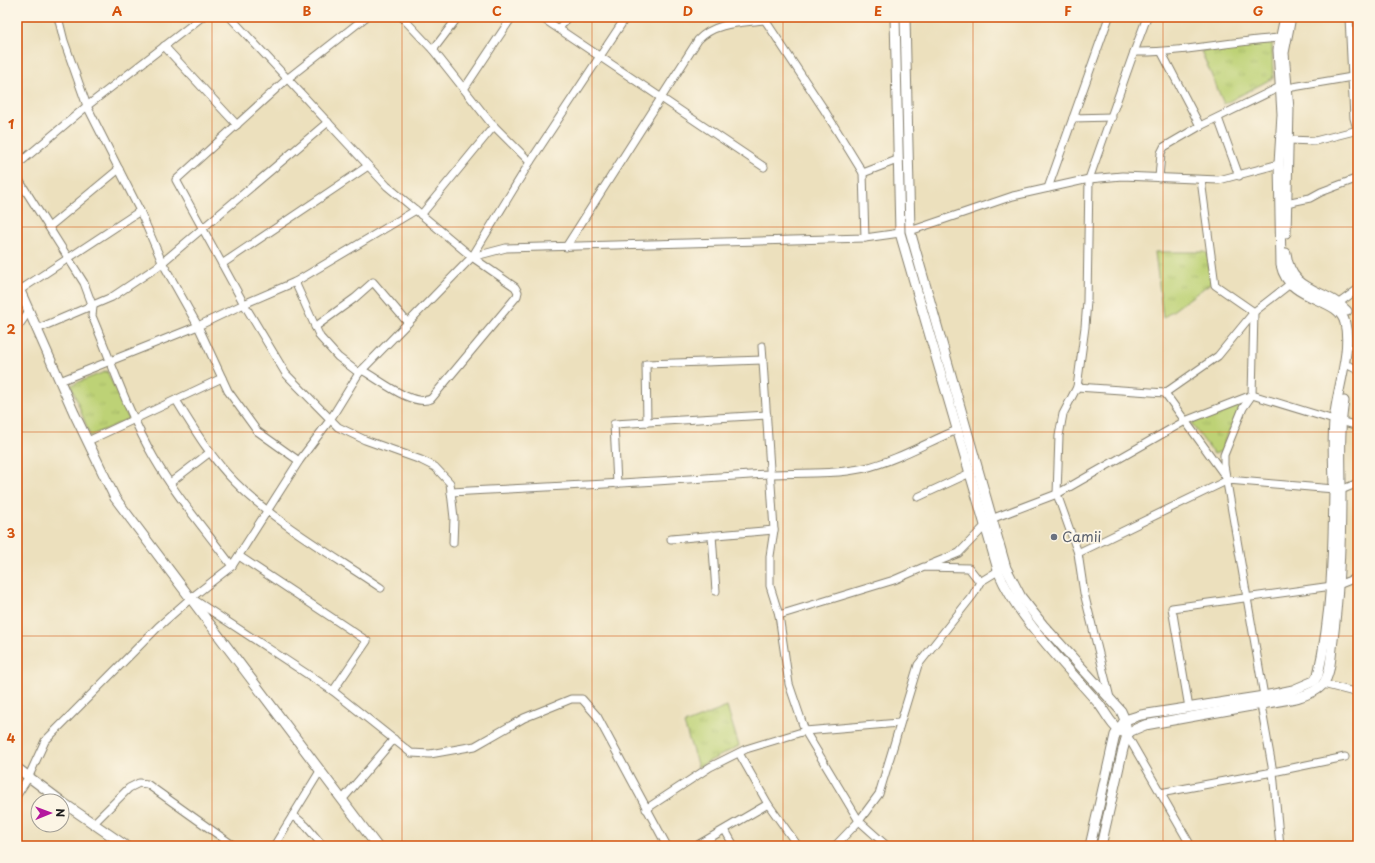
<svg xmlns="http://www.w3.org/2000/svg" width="1375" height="863" viewBox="0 0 1375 863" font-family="'Playpen Sans',sans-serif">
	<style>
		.grass { fill: url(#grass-tufts); stroke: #6c7749 }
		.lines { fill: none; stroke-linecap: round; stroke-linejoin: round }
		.minor-casing { stroke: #847e6c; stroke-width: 9 }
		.tertiary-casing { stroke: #847e6c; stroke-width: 11 }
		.minor { stroke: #fff; stroke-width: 7 }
		.tertiary { stroke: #fff; stroke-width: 9 }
		.grid { fill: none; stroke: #d4530e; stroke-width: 1; stroke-opacity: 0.55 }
		.worship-dot { fill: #6b7280; stroke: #fcf5e5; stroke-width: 1.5 }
		.labels { text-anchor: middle; stroke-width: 3.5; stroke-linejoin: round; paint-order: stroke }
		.worship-label { font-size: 14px; fill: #5b616d; stroke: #fcf5e5; text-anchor: start }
		.neatline { fill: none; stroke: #d4530e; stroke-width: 1.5 }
		.grid-label { font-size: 13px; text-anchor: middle; font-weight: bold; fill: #d4530e }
	</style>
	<defs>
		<pattern id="grass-tufts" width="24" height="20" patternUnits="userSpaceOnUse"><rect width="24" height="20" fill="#bdd276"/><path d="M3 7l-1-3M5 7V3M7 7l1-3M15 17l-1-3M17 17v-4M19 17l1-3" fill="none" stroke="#a2b466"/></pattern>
	</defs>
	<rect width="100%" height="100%" fill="#fcf5e5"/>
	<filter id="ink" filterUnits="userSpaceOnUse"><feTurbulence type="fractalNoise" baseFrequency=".025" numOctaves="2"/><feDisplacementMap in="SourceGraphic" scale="8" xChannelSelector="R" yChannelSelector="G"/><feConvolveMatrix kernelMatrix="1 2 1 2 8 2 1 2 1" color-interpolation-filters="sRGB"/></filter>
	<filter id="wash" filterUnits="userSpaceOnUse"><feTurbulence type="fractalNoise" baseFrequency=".012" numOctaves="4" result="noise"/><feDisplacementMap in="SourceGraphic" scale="16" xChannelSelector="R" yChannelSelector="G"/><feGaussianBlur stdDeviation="0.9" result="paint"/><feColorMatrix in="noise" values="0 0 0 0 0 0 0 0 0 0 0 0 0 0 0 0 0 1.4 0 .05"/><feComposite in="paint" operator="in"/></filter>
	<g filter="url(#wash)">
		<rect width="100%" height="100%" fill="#ece0bd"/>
		<g class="grass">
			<path d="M1272 42 1273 78 1224 104 1201 51Z"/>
			<path d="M1155 252H1205L1208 254 1212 282 1163 318Z"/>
			<path d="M107 371 129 419 90 436 71 385Z"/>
			<path d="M1241 403 1242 405 1225 440 1223 451 1214 454 1192 425 1193 421Z"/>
			<path d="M727 707 739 746 698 767 684 724Z"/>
		</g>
	</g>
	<g filter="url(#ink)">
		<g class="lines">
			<defs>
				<g id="minor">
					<path d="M58 17 64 41 87 106 140 211 162 262 198 326 228 391 257 431 299 461"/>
					<path d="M230 17 387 186 472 257 515 287 518 292 517 296 431 399C412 407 380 380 362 370"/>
					<path d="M366 17 287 79 176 180 244 304 286 374 338 427 365 440 421 460 435 467 450 483 454 518 453 543"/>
					<path d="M402 17 433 50 490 122 530 162"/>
					<path d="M541 17 764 167"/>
					<path d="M763 17 823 108 863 173 865 238"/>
					<path d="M1349 17 1354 118 1358 132"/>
					<path d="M559 29 567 17"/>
					<path d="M164 46 237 125"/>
					<path d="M433 50 458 17"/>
					<path d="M1134 52 1147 17"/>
					<path d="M1162 53 1200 126"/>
					<path d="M1287 88 1358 76"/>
					<path d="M464 89 512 17"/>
					<path d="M1073 118 1112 117"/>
					<path d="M1218 118 1239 176"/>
					<path d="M1288 140 1315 141 1358 130"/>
					<path d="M17 165 87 106 202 17"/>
					<path d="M863 173 897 160"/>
					<path d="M17 177 84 283 93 307 92 316C112 363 128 413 154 458 176 496 206 531 232 566"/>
					<path d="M1159 178 1161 153 1164 147 1200 126 1280 87"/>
					<path d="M1201 180 1215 285 1254 312 1252 395 1243 408 1224 455V465L1264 696"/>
					<path d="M1048 188 1109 17"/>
					<path d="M1286 203 1310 198 1321 192 1358 178"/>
					<path d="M421 215 494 126"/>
					<path d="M49 227 119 169"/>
					<path d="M910 231 1013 196 1089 179 1122 176 1219 180 1279 164"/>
					<path d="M566 247 698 40C715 22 741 23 764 20"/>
					<path d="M472 257 530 162 626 17"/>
					<path d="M222 264 368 166"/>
					<path d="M295 282 320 337 338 357 359 373"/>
					<path d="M20 290 140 211"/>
					<path d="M1339 303 1358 289"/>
					<path d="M315 327 355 298 373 282 408 323"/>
					<path d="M17 328 29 311"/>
					<path d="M37 329 112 297 157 267 328 122"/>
					<path d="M762 346 774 530 770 556V586L779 615 789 684 805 731 859 821 887 846"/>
					<path d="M1350 366 1358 370"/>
					<path d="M60 381 198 326 244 304 295 282 416 210"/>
					<path d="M1077 387 1165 393 1228 480 1334 489"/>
					<path d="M1165 393 1218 356 1254 312 1290 284"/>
					<path d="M176 400C194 429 211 458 235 482 274 522 334 556 381 588"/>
					<path d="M1340 421 1358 426"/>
					<path d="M647 422 646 364 763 360"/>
					<path d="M88 441 222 378"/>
					<path d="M170 483 209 453"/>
					<path d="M617 484 614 424 767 415"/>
					<path d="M1341 490 1358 483"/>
					<path d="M451 492C551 487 651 482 750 475 789 472 827 476 865 468 895 461 928 442 957 430"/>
					<path d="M918 497 970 473"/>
					<path d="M991 519 1057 494 1185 421 1252 395 1334 420"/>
					<path d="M712 535 716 591"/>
					<path d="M671 539 774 530"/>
					<path d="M1078 553 1228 480"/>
					<path d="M239 556 367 641 333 691"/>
					<path d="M927 566 959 553 985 526"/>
					<path d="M1338 585 1358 577"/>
					<path d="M193 599 333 691 411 753 430 754 475 746 524 718 571 699H582L597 716 667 846"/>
					<path d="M779 615 894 580 924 567 969 568 980 582"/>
					<path d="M1323 684 1358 693"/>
					<path d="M1110 698 1084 593 1078 553 1057 494 1059 436 1063 414 1077 387 1085 327 1087 301 1089 179 1134 52C1183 53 1231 41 1280 38"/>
					<path d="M1261 705 1273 772 1280 846"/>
					<path d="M1189 708 1172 608 1332 586"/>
					<path d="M1127 735 1191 846"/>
					<path d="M739 753 768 804 798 846"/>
					<path d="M1160 793 1273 772 1345 757"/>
					<path d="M17 795 28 778 45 741 158 627 191 598 232 566 299 461 330 420 359 373 472 257 506 248 865 238 900 233"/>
					<path d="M342 800 394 739"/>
					<path d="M646 809 710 767 746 749 805 731 899 723"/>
					<path d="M293 815 306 826 323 846"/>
					<path d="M93 824 129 788 139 783 147 784 234 846"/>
					<path d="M725 830 734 846"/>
					<path d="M274 846 320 771"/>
					<path d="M696 846 768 804"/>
					<path d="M835 846 859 821 879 794 918 665 973 595 980 582 998 571"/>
				</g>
				<g id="tertiary">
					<path d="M895 17 900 233 999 573C1017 617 1068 668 1099 704 1106 713 1112 727 1122 732"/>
					<path d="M905 17 910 231 1006 568 1021 597 1043 625 1121 711 1125 720 1126 726"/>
					<path d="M1286 233 1289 109 1284 53 1291 17"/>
					<path d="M1286 253C1291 294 1324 287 1347 311"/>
					<path d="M17 284 74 413 115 498 377 846"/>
					<path d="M17 768 61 801"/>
					<path d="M62 802 126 846"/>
					<path d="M1090 846 1115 735 1125 720 1141 715 1264 696 1293 690 1314 681 1318 675C1332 615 1333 553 1334 491 1334 468 1332 445 1334 422 1336 392 1352 352 1345 323 1339 296 1289 303 1281 265L1279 164 1282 114 1278 50 1285 17"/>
					<path d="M1101 846 1123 749 1127 735 1131 731 1145 725 1296 698C1305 695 1317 692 1323 684 1331 674 1331 653 1333 640 1339 591 1341 541 1341 491 1341 461 1339 431 1344 401"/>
				</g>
			</defs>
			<use href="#minor" class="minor-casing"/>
			<use href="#tertiary" class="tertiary-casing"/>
			<use href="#minor" class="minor"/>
			<use href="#tertiary" class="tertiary"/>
		</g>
	</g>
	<path class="grid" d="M212 17V846M402 17V846M592 17V846M783 17V846M973 17V846M1163 17V846M17 227H1358M17 432H1358M17 636H1358"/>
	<circle class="worship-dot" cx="1054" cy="537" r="4"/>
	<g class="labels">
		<g class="worship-label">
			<text x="1062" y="542">Camii</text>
		</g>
	</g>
	<rect width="1375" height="863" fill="none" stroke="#fcf5e5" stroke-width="44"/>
	<g transform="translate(50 813) rotate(89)"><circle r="19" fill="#fcf5e5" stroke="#a29e95"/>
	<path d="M0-3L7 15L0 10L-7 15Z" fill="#b5179e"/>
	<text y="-6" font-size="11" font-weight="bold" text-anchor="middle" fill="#1c1c1c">N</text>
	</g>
	<rect x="22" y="22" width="1331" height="819" class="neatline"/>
	<g class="grid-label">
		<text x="117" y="16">A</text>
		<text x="307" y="16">B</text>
		<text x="497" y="16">C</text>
		<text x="688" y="16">D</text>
		<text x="878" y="16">E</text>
		<text x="1068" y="16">F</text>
		<text x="1258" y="16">G</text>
		<text x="11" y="129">1</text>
		<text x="11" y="334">2</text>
		<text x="11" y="538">3</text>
		<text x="11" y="743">4</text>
	</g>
</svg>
